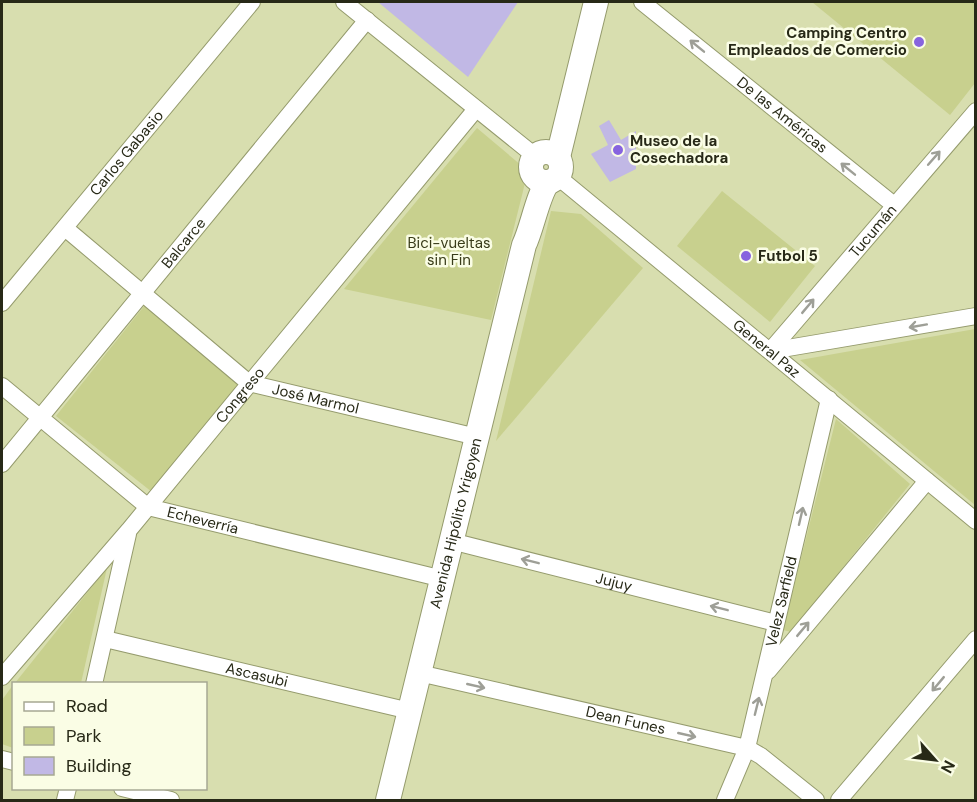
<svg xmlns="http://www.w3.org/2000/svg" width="977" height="802" viewBox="0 0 977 802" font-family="'DM Sans',sans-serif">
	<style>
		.green { fill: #c8d08e }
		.building { fill: #c1b8e5 }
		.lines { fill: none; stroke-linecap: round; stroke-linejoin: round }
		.street-casing { stroke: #959b6d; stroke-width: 18 }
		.secondary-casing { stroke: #959b6d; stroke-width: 26 }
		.street { stroke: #fff; stroke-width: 16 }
		.secondary { stroke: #fff; stroke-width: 24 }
		.oneway { stroke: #9e9f97 }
		.poi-dot { fill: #8764df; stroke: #fafde5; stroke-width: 2 }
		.labels { text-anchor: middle; stroke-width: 5; stroke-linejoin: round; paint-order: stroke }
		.poi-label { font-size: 15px; font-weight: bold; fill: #272917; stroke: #fafde5; text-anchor: start }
		.street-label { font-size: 15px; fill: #272917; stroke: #fafde5 }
		.park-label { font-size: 15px; fill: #393c19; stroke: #fafde5 }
	</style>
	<rect width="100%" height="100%" fill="#d8deaf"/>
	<g class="green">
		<path d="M812 2H975V83L950 115Z"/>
		<path d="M477 128 528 171 491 320 344 289Z"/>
		<path d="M722 191 815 266 770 322 677 246Z"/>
		<path d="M551 211 581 214 643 268 496 441Z"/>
		<path d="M145 305 241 381 152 492 56 416Z"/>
		<path d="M975 329V505L800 360Z"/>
		<path d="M836 419 910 484 791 632 783 630Z"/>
		<path d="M107 568 81 683H15Z"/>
		<path d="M13 685V748L2 744V700Z"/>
	</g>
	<g class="building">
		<path d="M378 2H518L468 77Z"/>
		<path d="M609 120 621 140 636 131V169L610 182 591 154 608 145 599 126Z"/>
	</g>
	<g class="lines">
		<defs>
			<g id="street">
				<path d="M344 2 535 156"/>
				<path id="s1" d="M642 2 894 205"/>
				<path id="s2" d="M558 177 976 521"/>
				<path id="s3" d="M65 228 249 383 477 437"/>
				<path id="s4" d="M2 303 252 2"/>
				<path id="s5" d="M770 351 976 111"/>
				<path d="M770 351 976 316"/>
				<path id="s6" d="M2 386 148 507 443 579"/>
				<path id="s7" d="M2 464 367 20"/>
				<path id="s8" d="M451 541 776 623"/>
				<path id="s9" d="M105 639 410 711"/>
				<path d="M768 671 927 481"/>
				<path id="s10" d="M419 673 747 748 761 756 816 800"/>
				<path id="s11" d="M2 677 129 530 476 109"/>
				<path d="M94 684 128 534"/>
				<path d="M2 759 14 762"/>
				<path d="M122 788 171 800"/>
				<path d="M65 800 68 788"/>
				<path id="s12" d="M725 800 747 748 829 399"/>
				<path d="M839 800 976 639"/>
			</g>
			<g id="secondary">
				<circle cx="546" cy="167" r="15"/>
				<path d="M558 157 596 2"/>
				<path id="s13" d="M388 800 524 245C532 229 538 194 548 182"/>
			</g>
		</defs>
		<use href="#street" class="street-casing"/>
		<use href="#secondary" class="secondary-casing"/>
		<use href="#street" class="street"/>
		<use href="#secondary" class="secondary"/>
	</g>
	<defs><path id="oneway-shaft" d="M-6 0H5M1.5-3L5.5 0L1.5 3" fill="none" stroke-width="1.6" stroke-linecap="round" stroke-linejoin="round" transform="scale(1.5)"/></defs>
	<g class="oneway">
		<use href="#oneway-shaft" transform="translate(697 46) rotate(-141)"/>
		<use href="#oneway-shaft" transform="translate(934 158) rotate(-49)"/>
		<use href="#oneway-shaft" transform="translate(848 169) rotate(-141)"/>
		<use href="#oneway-shaft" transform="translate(808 306) rotate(-50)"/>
		<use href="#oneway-shaft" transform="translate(918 326) rotate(170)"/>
		<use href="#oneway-shaft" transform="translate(801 516) rotate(-77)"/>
		<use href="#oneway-shaft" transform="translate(530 561) rotate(-166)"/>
		<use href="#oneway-shaft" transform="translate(719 608) rotate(-166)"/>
		<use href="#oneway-shaft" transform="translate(803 629) rotate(-50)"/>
		<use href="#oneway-shaft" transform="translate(938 684) rotate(130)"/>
		<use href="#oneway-shaft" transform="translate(476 686) rotate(13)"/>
		<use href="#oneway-shaft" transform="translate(757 706) rotate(-76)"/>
		<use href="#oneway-shaft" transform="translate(687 735) rotate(13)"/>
	</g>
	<g class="poi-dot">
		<circle cx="919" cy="42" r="6"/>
		<circle cx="618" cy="150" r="6"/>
		<circle cx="746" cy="256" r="6"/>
	</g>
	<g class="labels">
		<g class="poi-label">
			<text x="907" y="38" text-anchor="end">Camping Centro<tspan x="907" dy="17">Empleados de Comercio</tspan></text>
			<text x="630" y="146">Museo de la<tspan x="630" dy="17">Cosechadora</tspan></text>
			<text x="758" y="261">Futbol 5</text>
		</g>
		<g class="street-label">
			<text dy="5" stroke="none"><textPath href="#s1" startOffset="180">De las Américas</textPath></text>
			<text dy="5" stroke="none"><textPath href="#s4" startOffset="195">Carlos Gabasio</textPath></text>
			<text dy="5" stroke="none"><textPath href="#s5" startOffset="158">Tucumán</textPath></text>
			<text dy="5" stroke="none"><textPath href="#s7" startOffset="286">Balcarce</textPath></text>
			<text dy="5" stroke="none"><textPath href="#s2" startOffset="270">General Paz</textPath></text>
			<text dy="5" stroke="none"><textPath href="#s11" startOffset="369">Congreso</textPath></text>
			<text dy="5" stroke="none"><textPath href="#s3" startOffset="309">José Marmol</textPath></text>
			<text dy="5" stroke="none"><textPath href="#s6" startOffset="246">Echeverría</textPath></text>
			<text dy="5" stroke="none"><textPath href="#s13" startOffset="285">Avenida Hipólito Yrigoyen</textPath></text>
			<text dy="5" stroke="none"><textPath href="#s8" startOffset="168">Jujuy</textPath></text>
			<text dy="5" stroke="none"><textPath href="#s12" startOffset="207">Velez Sarfield</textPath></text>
			<text dy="5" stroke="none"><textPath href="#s9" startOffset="156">Ascasubi</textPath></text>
			<text dy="5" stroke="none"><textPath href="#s10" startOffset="212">Dean Funes</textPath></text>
		</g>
		<g class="park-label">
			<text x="449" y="248">Bici-vueltas<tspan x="449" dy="17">sin Fin</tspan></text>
		</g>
	</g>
	<rect width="977" height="802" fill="none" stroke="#272917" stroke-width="6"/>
	<rect x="12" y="682" width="195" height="108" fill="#fafde5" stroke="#a6a893" stroke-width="1.5"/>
	<rect x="24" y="702" width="30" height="9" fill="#ffffff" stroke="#a6a893" stroke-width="1.5"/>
	<text x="66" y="712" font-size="18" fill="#272917">Road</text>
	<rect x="24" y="727" width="30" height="18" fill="#c8d08e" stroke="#a6a893" stroke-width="1.5"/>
	<text x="66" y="742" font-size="18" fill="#272917">Park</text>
	<rect x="24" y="757" width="30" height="18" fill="#c1b8e5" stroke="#a6a893" stroke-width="1.5"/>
	<text x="66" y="772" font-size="18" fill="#272917">Building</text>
	<g transform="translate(935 760) rotate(118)" stroke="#fafde5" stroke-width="4.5" paint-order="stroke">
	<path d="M0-4.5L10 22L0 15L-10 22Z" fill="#272917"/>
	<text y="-9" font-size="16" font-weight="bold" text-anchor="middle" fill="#272917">N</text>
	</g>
</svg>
